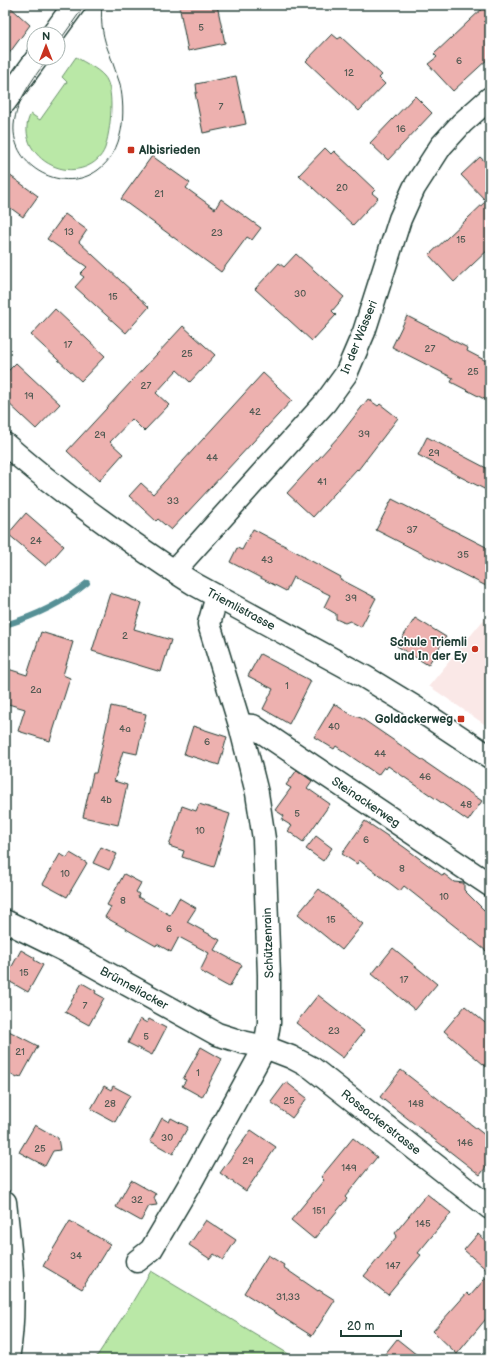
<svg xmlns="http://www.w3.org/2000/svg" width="495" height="1364" viewBox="0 0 495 1364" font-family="'Balsamiq Sans',sans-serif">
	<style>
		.built { fill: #fae8e7 }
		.green { fill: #bae8a7; stroke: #6c926e }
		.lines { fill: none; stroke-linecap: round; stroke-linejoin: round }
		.stream { stroke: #569096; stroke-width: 6 }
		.building { fill: #edb1af; stroke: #1f3d34 }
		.minor-casing { stroke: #1f3d34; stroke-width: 25 }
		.minor { stroke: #fff; stroke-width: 22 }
		.tram { stroke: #1f3d34; stroke-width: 1 }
		.poi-dot { fill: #c8321e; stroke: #fff; stroke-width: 1.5 }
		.labels { text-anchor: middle; stroke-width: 3; stroke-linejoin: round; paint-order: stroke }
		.number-label { font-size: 10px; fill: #525a53 }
		.poi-label { font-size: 12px; font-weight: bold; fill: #1f3d34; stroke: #fff; text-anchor: end }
		.street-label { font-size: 12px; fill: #1f3d34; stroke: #fff }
	</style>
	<rect width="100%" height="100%" fill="#fff"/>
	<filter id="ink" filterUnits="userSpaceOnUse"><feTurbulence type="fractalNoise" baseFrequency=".025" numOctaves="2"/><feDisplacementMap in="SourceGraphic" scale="8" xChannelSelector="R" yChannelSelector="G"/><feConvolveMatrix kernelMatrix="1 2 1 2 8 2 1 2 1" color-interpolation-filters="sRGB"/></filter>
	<g filter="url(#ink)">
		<path class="built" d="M490 612V728L429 686Z"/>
		<g class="green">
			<path d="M76 57C85 63 97 68 104 76 110 82 111 97 111 105 111 119 109 134 105 148 98 167 74 174 56 167 45 163 37 156 31 146 26 136 25 123 31 114L40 120 67 82 62 77Z"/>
			<path d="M151 1271 297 1359H95L130 1306Z"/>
		</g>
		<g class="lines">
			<path class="stream" d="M5 625C36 616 63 603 87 583"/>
		</g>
		<g class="building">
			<path d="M5 5H8L30 25 5 59Z"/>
			<path d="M179 5H217L225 43 188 51Z"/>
			<path d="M486 5H490V57L453 91 428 64 437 57 434 54Z"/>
			<path d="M332 34 338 39 341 37 382 75 379 78 385 84 359 111 306 61Z"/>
			<path d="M236 76 246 124 203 133 195 93H197L196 84Z"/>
			<path d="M415 96 432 113 388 160 370 143Z"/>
			<path d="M325 148 331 154 334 151 375 190 372 193 378 198 353 225 299 175Z"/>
			<path d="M152 156 190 183 186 188 215 209 221 199 261 228 252 240 247 237 221 272 121 199Z"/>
			<path d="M480 157 490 166V248L454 282 429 255 486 201 461 175Z"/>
			<path d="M5 172 38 196 23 217 5 204Z"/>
			<path d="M65 214 87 230 79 242 149 307 126 333 75 287 84 277 80 274 87 267 47 239Z"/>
			<path d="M296 254 344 297 332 311 336 315 312 341 255 289 279 263 284 267Z"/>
			<path d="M55 309 105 356 81 381 31 335Z"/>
			<path d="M407 316 448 337V338L468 348 467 351 490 363V402L451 382 453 378 392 347Z"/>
			<path d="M183 326 215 355 190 382 177 370 156 393 169 405 144 431 132 419 110 442 123 454 99 481 67 451Z"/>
			<path d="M16 363 60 404 36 429 5 400V374Z"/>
			<path d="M263 373 292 400 171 530 158 519 156 521 129 496 141 483 153 494Z"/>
			<path d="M368 399 378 406 380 404 398 418 358 470 357 469 313 517 287 493 340 435Z"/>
			<path d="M427 437 490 470V492L418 455Z"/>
			<path d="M392 499 490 549V588L376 530Z"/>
			<path d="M26 513 64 546 46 566 8 534Z"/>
			<path d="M253 529 304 556V557L341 577 340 579 376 598 361 627 350 621 345 623 336 619V614L324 607 330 595 293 577 286 591 230 562 237 548 242 550Z"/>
			<path d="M110 593 142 603 134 629 171 640 161 672 92 651Z"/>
			<path d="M415 618 446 637 428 665 397 646Z"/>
			<path d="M41 632 73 642 63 675 70 678 50 741 18 731 25 709 5 703V668L27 675Z"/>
			<path d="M260 654 311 681 289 724 263 709 273 689 248 676Z"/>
			<path d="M334 704 352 715 361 718 482 801 468 821 388 766 386 769 384 767 378 775 336 746 334 749 314 737Z"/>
			<path d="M111 706 146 714 137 754 123 751 114 781 127 785 118 825 83 817 93 773H96Z"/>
			<path d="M193 726 227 737 219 765 184 754Z"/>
			<path d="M297 770 312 781 307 788 330 804 303 842 288 831 292 826 282 820 284 816 275 810 291 788 286 785Z"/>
			<path d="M199 804 230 814 214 867 182 857 184 851 169 846 182 806 196 811Z"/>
			<path d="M365 821 404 847 443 876 444 874 454 882 464 883V890L490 916V954L404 886 400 891 359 860 357 864 342 854Z"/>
			<path d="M316 836 332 848 323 861 306 849Z"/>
			<path d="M101 847 117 854 109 870 93 863Z"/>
			<path d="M70 853 87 863 67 897 43 884 60 854 67 858Z"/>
			<path d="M124 874 141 883 136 892 139 894 138 897 170 915 179 898 196 908 187 922 220 940 214 950 242 965 229 987 200 971 209 953 179 937 171 952 157 944 156 946 105 917 111 907 107 905Z"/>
			<path d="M319 889 363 924 342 950 298 914Z"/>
			<path d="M393 948 437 984 415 1010 372 974Z"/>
			<path d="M21 950 35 958 34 960 43 965 28 992 5 979Z"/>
			<path d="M82 983 96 991 95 993 104 998 89 1025 65 1012Z"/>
			<path d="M318 995 364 1031 343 1058 296 1023Z"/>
			<path d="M465 1006 490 1027V1070L444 1031Z"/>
			<path d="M140 1019 147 1023 149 1019 166 1028 152 1055 128 1043Z"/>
			<path d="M5 1029 38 1046 21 1077 18 1076 17 1078 5 1071Z"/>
			<path d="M201 1047 222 1059 202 1097 182 1086 186 1080 183 1079Z"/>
			<path d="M401 1070 490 1139V1162L480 1175 380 1097Z"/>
			<path d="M286 1082 307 1098 292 1118 271 1102Z"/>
			<path d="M104 1086 111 1090 113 1086 130 1095 115 1122 91 1109Z"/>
			<path d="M162 1118 169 1122 171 1118 188 1127 173 1154 150 1141Z"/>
			<path d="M35 1125 58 1138 60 1150 53 1151 45 1166 19 1152Z"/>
			<path d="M251 1130 276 1147 246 1191 220 1173Z"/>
			<path d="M353 1138 377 1157 345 1197 347 1199 314 1239 291 1220 324 1180 321 1177Z"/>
			<path d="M131 1180 156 1194 154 1198 157 1205 149 1206 141 1221 116 1207Z"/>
			<path d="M427 1194 451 1213 418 1253 421 1255 388 1295 364 1276 397 1236 395 1233Z"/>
			<path d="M206 1220 236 1240 223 1260 214 1254 210 1259 189 1245Z"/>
			<path d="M70 1221 110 1244 82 1289 43 1266Z"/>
			<path d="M478 1234 490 1245V1273L464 1250Z"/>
			<path d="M268 1255 284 1265 283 1267 318 1291 319 1290 335 1300 312 1336 244 1293Z"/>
			<path d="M490 1273V1314L457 1354 433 1331 467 1293 470 1296Z"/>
			<path d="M397 1339 422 1359H381Z"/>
		</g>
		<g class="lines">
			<defs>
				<g id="minor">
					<path d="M53 34 74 5"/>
					<path d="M5 102 37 58"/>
					<path d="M5 444C42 477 82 507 123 536 147 553 171 570 196 585L365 677 416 708 490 757"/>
					<path d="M174 571 325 403 346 374 364 332 400 219 414 188 441 146 462 123 490 98"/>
					<path d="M240 725 253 726 490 885"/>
					<path d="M5 921 76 956 217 1034 242 1042 265 1047 291 1057 312 1068 490 1208"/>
					<path d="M5 1202C11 1254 17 1306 8 1359"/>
					<path d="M137 1261 151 1250 191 1182 265 1047 269 1023V975L264 839 257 793 240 725 209 624 217 596"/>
				</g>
			</defs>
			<use href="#minor" class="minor-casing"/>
			<use href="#minor" class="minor"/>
			<g class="tram">
				<path d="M58 43 85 5"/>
				<path d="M48 58C34 78 16 100 14 125 11 168 64 195 98 170 124 151 126 113 120 84 117 74 113 65 110 55 103 39 100 22 102 5"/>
			</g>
		</g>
	</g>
	<g class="poi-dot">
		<rect x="127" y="146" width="8" height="8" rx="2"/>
		<circle cx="475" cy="649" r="4"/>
		<rect x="457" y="715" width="8" height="8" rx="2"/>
	</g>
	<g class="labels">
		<g class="number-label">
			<text x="201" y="31">5</text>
			<text x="459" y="64">6</text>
			<text x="349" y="76">12</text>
			<text x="221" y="110">7</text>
			<text x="401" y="132">16</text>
			<text x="342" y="191">20</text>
			<text x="159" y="197">21</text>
			<text x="69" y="235">13</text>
			<text x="217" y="236">23</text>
			<text x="461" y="243">15</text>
			<text x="300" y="297">30</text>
			<text x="113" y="300">15</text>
			<text x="68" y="348">17</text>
			<text x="430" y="352">27</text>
			<text x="187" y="357">25</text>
			<text x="473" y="375">25</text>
			<text x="146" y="389">27</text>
			<text x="29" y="399">19</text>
			<text x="255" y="415">42</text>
			<text x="364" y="437">39</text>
			<text x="100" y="438">29</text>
			<text x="434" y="456">29</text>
			<text x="212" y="461">44</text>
			<text x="322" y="485">41</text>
			<text x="173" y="504">33</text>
			<text x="412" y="533">37</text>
			<text x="36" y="544">24</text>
			<text x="463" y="558">35</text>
			<text x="267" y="563">43</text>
			<text x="351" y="601">39</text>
			<text x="125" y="639">2</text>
			<text x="287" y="689">1</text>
			<text x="36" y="693">2a</text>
			<text x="334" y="730">40</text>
			<text x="125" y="732">4a</text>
			<text x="207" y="745">6</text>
			<text x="380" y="757">44</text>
			<text x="425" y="780">46</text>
			<text x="106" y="803">4b</text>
			<text x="466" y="808">48</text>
			<text x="297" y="817">5</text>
			<text x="200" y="834">10</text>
			<text x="366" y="843">6</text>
			<text x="402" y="872">8</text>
			<text x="65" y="877">10</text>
			<text x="444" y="900">10</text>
			<text x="123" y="904">8</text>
			<text x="331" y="923">15</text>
			<text x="169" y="932">6</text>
			<text x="24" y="976">15</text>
			<text x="404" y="983">17</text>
			<text x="85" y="1009">7</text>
			<text x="334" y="1034">23</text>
			<text x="146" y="1040">5</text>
			<text x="20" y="1055">21</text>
			<text x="198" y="1076">1</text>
			<text x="289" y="1104">25</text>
			<text x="110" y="1107">28</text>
			<text x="416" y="1107">148</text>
			<text x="167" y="1141">30</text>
			<text x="465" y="1146">146</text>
			<text x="40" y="1152">25</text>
			<text x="248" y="1164">29</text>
			<text x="349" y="1171">149</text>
			<text x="137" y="1203">32</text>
			<text x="319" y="1214">151</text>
			<text x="423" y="1227">145</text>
			<text x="76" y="1259">34</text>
			<text x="393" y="1269">147</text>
			<text x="288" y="1300">31,33</text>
		</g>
		<g class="poi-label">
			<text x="139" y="154" text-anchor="start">Albisrieden</text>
			<text x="467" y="646">Schule Triemli<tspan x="467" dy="14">und In der Ey</tspan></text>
			<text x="453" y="723">Goldackerweg</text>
		</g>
		<g class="street-label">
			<text transform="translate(359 337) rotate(-68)" y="4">In der Wässeri</text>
			<text transform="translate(241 609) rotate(28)" y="4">Triemlistrasse</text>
			<text transform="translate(366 802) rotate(34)" y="4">Steinackerweg</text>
			<text transform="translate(268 943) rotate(-92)" y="4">Schützenrain</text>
			<text transform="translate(134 988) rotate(29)" y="4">Brünneliacker</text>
			<text transform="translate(381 1122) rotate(38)" y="4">Rossackerstrasse</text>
		</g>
	</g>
	<rect width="495" height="1364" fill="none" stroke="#fff" stroke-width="20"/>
	<rect x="10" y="10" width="475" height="1344" fill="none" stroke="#1f3d34" stroke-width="1.5" filter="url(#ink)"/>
	<g transform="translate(46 46)"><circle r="19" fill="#ffffff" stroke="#a5b1ae"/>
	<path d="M0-3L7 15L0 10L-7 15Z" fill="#c8321e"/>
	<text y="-6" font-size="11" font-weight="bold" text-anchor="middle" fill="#1f3d34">N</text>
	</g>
	<path d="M341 1330v6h60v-6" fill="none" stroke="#1f3d34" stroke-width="2"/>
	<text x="347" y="1330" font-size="12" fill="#1f3d34" stroke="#ffffff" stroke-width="3" paint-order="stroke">20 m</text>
</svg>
